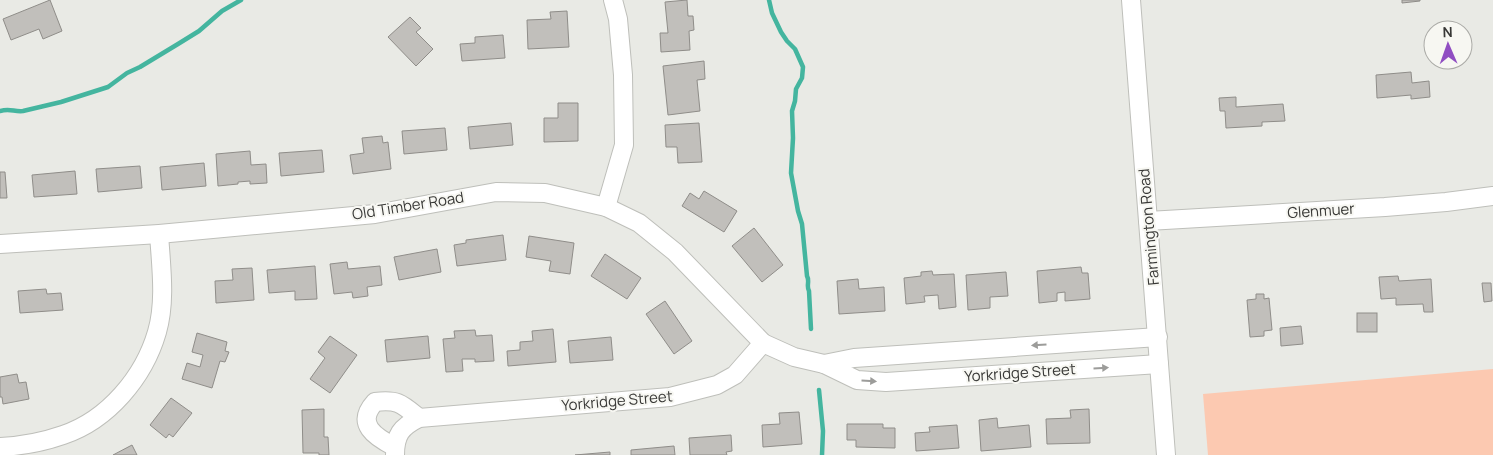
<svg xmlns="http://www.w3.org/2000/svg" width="1493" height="455" viewBox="0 0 1493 455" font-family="Manrope,sans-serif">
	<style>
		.green { fill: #fcc9b1 }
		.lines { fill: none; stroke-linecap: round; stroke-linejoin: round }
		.stream { stroke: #44b59f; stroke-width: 4.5 }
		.building { fill: #c1bfbb; stroke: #8f8d89 }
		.minor-casing { stroke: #bebfba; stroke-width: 20 }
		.minor { stroke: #fff; stroke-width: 18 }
		.oneway { fill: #9c9c9a }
		.labels { text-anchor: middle; stroke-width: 4; stroke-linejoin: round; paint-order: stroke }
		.street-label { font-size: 15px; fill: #383836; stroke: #f7f7f2 }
	</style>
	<rect width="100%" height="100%" fill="#e9eae5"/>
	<path class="green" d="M1493 369V455H1208L1203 394Z"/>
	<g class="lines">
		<g class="stream">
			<path d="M769 0 772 13 781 32 787 41 795 49 803 67 802 78 796 89 795 101 792 111 793 138 791 173 798 211 802 224 807 276C810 281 806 286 809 291L811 329"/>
			<path d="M0 111C10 108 14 112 23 111L61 102 108 87 127 73 140 67 178 44 199 31 222 11 241 0"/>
			<path d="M819 390 823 431 822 455"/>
		</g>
	</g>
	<g class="building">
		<path d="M50 0 62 31 43 39 39 29 11 40 3 19Z"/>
		<path d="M687 0 688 16H693L694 30 689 31 690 50 661 52 660 33H668L665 2Z"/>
		<path d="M1402 0H1420V1L1402 3Z"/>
		<path d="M567 11 569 47 528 49 527 20 551 19 550 12Z"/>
		<path d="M410 17 421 28 416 32 433 49 416 66 388 37Z"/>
		<path d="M503 35 505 58 462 61 460 44 475 43V37Z"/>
		<path d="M704 61 705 79 697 80 700 111 668 115 663 66Z"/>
		<path d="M1411 72 1412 83 1429 81 1430 97 1411 99V95L1377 98 1376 75Z"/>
		<path d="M1236 97V107L1283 104 1285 121 1262 122V126L1226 128 1225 111H1220L1219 98Z"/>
		<path d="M558 103H578V141L544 142V118H558Z"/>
		<path d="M511 123 513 145 470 149 468 127Z"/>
		<path d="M699 123 702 162 678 163 677 147H666L665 125Z"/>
		<path d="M445 128 447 150 404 154 402 131Z"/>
		<path d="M382 136 383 143 388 142 391 169 353 174 350 155 364 153 362 138Z"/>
		<path d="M322 150 324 172 281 176 279 153Z"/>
		<path d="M250 151 251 165 266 164 267 183 250 184V181L238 182V184L218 186 216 154Z"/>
		<path d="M204 163 206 186 162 190 160 167Z"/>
		<path d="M140 166 142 188 98 192 96 169Z"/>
		<path d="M75 171 77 194 34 197 32 175Z"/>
		<path d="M0 172H5L7 198H0Z"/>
		<path d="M704 191 737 211 724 232 682 206 690 193 699 199Z"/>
		<path d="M754 228 783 265 762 282 732 246Z"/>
		<path d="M503 235 506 260 457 266 454 245 466 243V240Z"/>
		<path d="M529 236 574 243 570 274 549 271 551 261 526 257Z"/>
		<path d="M437 249 441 272 399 280 394 257Z"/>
		<path d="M605 254 641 278 627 299 591 276Z"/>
		<path d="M347 262 348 269 380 266 382 285 367 287 368 296 353 298 352 292 334 294 330 264Z"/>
		<path d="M315 266 317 299 295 300V291L269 293 267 270Z"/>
		<path d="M1081 267 1082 273H1088L1090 299 1065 301V292L1057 293V301L1039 303 1037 271Z"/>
		<path d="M252 268 254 300 216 303 215 281 233 280 232 269Z"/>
		<path d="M932 271 933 275 954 274 956 307 939 309 938 295 924 296 925 302 906 304 904 278 921 276V272Z"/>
		<path d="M1006 272 1008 296 990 297V308L968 310 966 275Z"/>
		<path d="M1398 276 1399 281 1431 279 1433 312H1424L1423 304 1396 305V298L1381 299 1379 277Z"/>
		<path d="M858 279 859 289 884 287 885 311 839 314 837 281Z"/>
		<path d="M1482 283H1491L1492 301 1484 302Z"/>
		<path d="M46 289 47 294 61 293 63 310 20 313 18 291Z"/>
		<path d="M1256 294H1264V299L1269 298 1272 330 1264 331V336L1250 337 1247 300 1256 299Z"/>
		<path d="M665 301 692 341 674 354 646 314Z"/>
		<rect x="1357" y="313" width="20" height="19"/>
		<path d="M1301 326 1303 344 1281 346 1280 328Z"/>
		<path d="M553 329 556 362 508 366 507 351 520 350V342L533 341 532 331Z"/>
		<path d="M475 330 476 336 492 335 494 361 475 362V359H462L463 371 446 372 443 339 455 338 454 331Z"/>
		<path d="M197 333 227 342 225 351 229 352 225 362 220 361 212 388 182 379 187 363 200 367 203 355 192 352Z"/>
		<path d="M330 336 357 355 330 393 310 379 325 358 318 352Z"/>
		<path d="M428 336 430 358 387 362 385 340Z"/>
		<path d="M611 337 613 360 570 363 568 341Z"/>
		<path d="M17 374 19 383 26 382 29 399 3 404 2 397H0V377Z"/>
		<path d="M171 398 192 413 173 437 169 434 166 438 150 425Z"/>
		<path d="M324 409V437H328L329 455H319V453H303L302 410Z"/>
		<path d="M1089 409 1090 443 1047 444 1046 419 1071 418 1070 410Z"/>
		<path d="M799 412 802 444 763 447 762 425 780 424 779 413Z"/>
		<path d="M997 418 998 428 1029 425 1031 447 981 451 979 420Z"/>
		<path d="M847 424H883V428H895V448L856 447V440H847Z"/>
		<path d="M957 425 959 448 916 451 915 433 930 432 929 427Z"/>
		<path d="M731 435 732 451 726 452 727 455H690L689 438Z"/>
		<path d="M132 445 137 455H113Z"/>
		<path d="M674 446 675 455H631V450Z"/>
		<path d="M610 452V455H575Z"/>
	</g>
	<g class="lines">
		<defs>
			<g id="minor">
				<path d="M1131 0 1166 455"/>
				<path d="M606 207 624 145 623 75 618 19 613 0"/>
				<path d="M1148 221 1385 207 1446 202 1493 196"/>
				<path d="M0 244 159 234 375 214 496 192 545 193 606 207 639 223 675 252 763 343"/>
				<path d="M824 364 854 358 1158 337"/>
				<path d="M0 447C22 446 43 442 63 435 108 420 144 377 157 332 166 301 161 266 159 234"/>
				<path d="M395 447C375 437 355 424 375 402 398 399 402 404 419 418"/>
				<path d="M395 455C395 435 401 427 419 418L670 397 717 385 735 375 763 343 794 357 824 364 857 380 886 382 1159 364"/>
			</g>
		</defs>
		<use href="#minor" class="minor-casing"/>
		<use href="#minor" class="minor"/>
	</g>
	<defs><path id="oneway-solid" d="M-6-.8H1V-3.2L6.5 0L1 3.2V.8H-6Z" transform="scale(1.25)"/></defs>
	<g class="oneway">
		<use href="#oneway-solid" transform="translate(1039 345) rotate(176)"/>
		<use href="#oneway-solid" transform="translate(1101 368) rotate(-3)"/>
		<use href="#oneway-solid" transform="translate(869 381) rotate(3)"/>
	</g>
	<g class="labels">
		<g class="street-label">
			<text transform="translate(408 206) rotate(-9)" y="5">Old Timber Road</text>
			<text transform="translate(1321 211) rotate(-4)" y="5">Glenmuer</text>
			<text transform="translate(1149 227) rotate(-95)" y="5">Farmington Road</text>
			<text transform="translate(1020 373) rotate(-4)" y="5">Yorkridge Street</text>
			<text transform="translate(617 401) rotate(-5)" y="5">Yorkridge Street</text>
		</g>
	</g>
	<g transform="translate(1448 45) rotate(358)"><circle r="24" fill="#f7f7f2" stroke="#ababa7"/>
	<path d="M0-4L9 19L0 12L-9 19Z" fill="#904ec2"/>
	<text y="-8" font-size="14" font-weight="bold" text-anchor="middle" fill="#383836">N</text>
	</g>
</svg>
